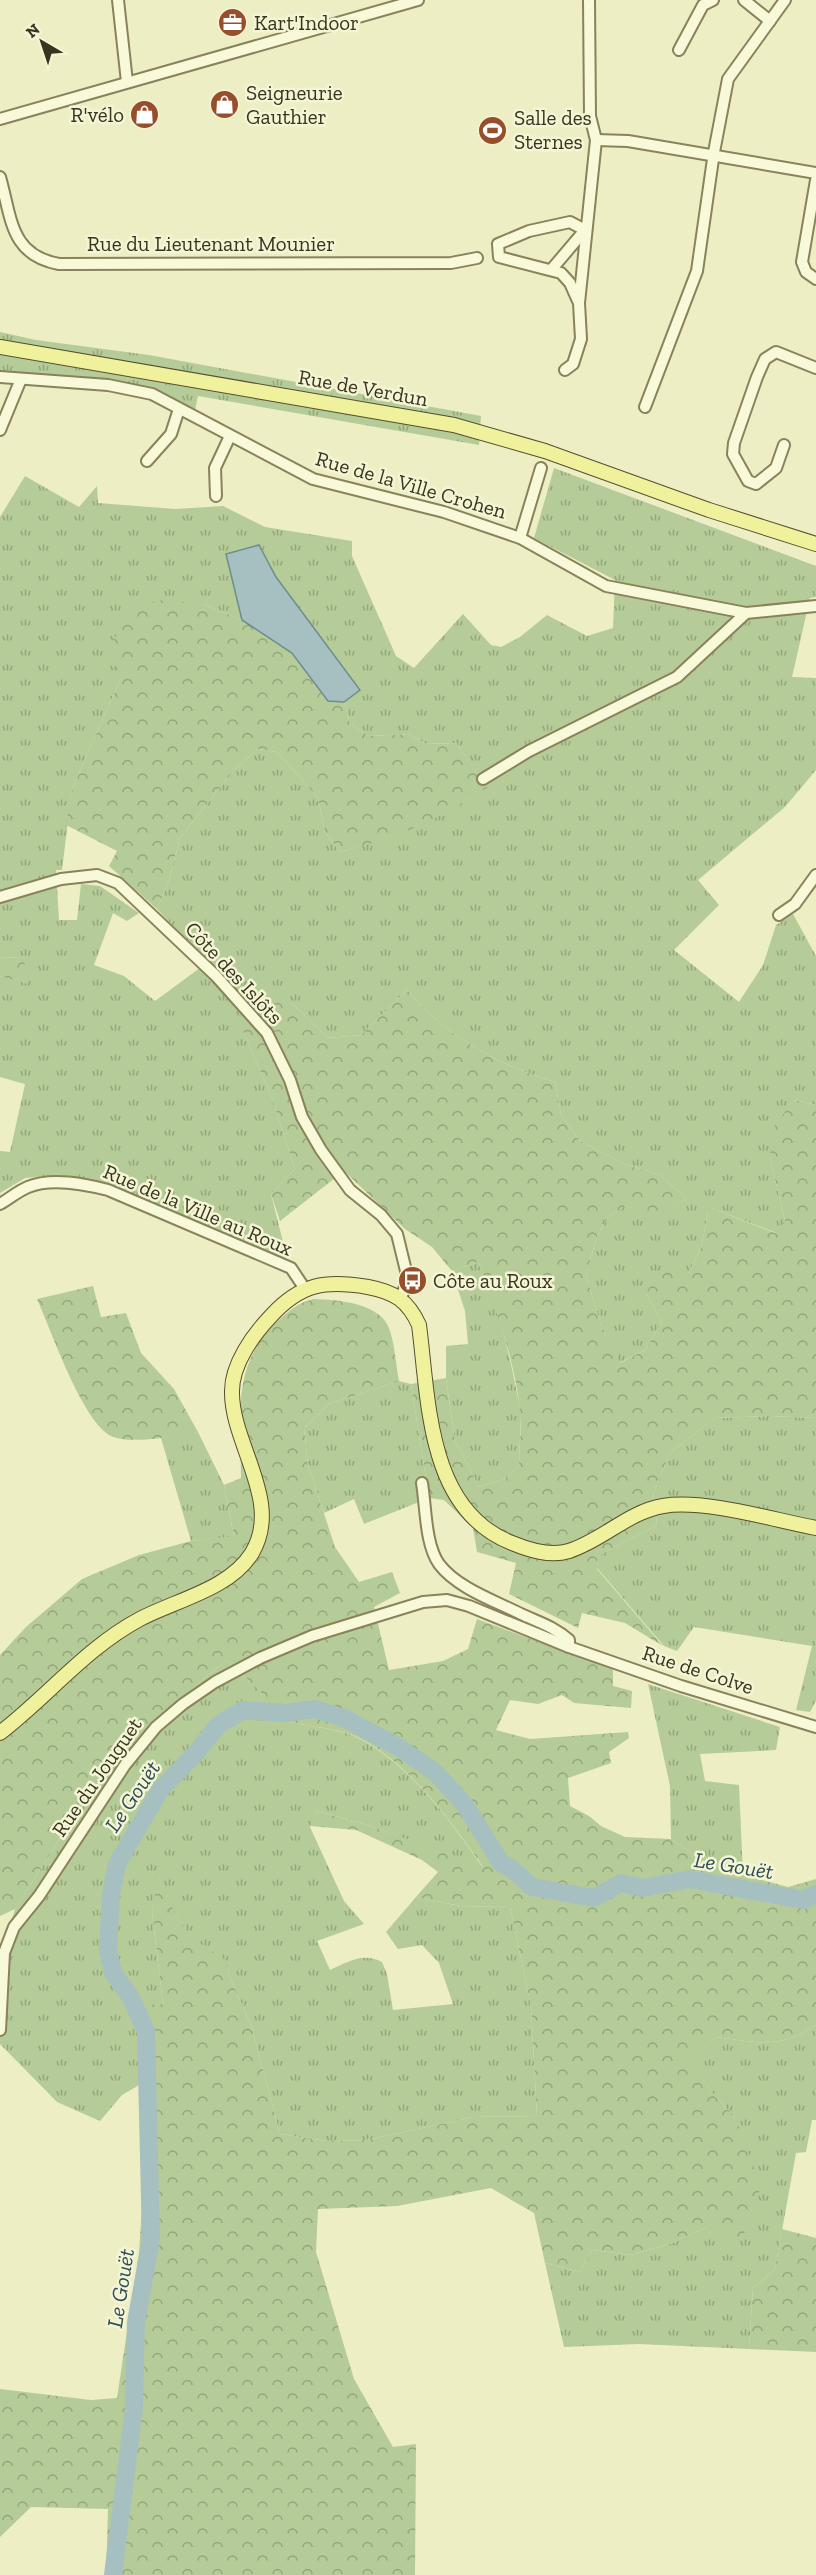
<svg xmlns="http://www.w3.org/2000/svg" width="816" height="2575" viewBox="0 0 816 2575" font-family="'Zilla Slab',serif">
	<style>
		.grass { fill: url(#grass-tufts); fill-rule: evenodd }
		.forest { fill: url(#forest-crowns) }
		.water { fill: #a6c0c1; stroke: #6d8d8f; stroke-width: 1.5 }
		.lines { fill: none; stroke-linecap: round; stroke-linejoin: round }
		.river { stroke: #a6c0c1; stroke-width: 18 }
		.minor-casing { stroke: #89825b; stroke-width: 14 }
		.major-casing { stroke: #564e2f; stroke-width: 16 }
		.minor { stroke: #f8f9d8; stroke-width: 10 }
		.major { stroke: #eff19d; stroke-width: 14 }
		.labels { text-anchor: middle; stroke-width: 5; stroke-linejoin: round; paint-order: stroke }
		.poi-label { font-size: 21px; fill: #39341f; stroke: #f4f5d4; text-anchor: start }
		.street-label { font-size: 21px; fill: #39341f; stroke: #f4f5d4 }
		.water-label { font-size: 22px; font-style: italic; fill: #2e4d58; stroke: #f4f5d4 }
	</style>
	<defs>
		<pattern id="grass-tufts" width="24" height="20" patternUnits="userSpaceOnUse" patternTransform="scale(1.5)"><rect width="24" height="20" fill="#b5cc98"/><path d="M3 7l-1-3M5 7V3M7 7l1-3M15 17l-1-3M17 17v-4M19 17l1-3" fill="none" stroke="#94a67b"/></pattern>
		<pattern id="forest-crowns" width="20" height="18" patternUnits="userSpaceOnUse" patternTransform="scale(1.5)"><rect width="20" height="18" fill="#b5cc98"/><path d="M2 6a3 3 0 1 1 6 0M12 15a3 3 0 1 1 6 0" fill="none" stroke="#94a67b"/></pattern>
	</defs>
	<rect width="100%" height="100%" fill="#edeec4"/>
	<g class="grass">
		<path d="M0 332 36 340 149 355 481 416 479 445 198 396 195 410C146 378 59 375 0 372Z"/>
		<path d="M554 468 816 566V597L810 598 792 677 816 678V770L785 807 698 880 719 905 674 950 739 1002 763 965 776 925 793 914 816 956V1105L794 1100 770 1158 785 1221 776 1233 709 1207 701 1248 688 1274 646 1293 662 1323 645 1350 619 1363 601 1325 586 1275 597 1236 608 1217 626 1205 650 1223 686 1198 660 1175 622 1163 580 1141 561 1115 555 1082C498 1065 445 1036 407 990L361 1035 328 1038 292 1003 243 1031 272 1098 295 1169 271 1194 288 1262 101 1182 57 1175 25 1178 0 1193V1151L10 1152 25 1084 0 1077V976L27 983 23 958 0 957V517L25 476 79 507 97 486 98 503 175 509 223 506 265 527 352 541V556L396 656 414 668 463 614 491 645 501 647 520 637 547 615 587 636 613 628 615 580 534 538ZM259 545 276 577 360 690 344 702 350 723 369 736 408 734 426 744 456 743 487 786C442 819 393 837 340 852L325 832 318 798 277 752 258 749 235 769 180 838 169 880 157 909 208 962 155 1001 124 976 94 965 113 913 127 921 139 913 100 886 81 884 77 920H59L56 870H62L72 789 121 678 203 604 242 620 226 554Z"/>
		<path d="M478 1262 498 1311 511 1364 521 1412 519 1466 505 1479 479 1487 455 1441 446 1378V1346L468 1344 465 1311 452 1271Z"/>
		<path d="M399 1381 411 1384 429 1498 364 1524 354 1499 324 1513 308 1465 304 1428 329 1404Z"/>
		<path d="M769 1416 816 1418V1701L810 1712 796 1710 812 1646 694 1627 677 1651 664 1646 597 1568 598 1556 657 1525 653 1494 670 1453 715 1418Z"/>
		<path d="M198 1432 224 1485 234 1537 191 1541 161 1438Z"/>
		<path d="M227 1660 261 1692 265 1718C287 1723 338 1728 356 1737 408 1762 451 1821 483 1868L371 1826 317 1811 310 1827 344 1901 364 1924 317 1941 330 1970C348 1962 363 1952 382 1962L387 1974 393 2010 453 2004 439 1963 422 1945 398 1949 386 1932 416 1897 460 1906 510 1907 531 2006 537 2116 474 2117 366 2140 327 2141 280 2134 252 2028 229 1975C228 1954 208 1952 194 1939 177 1923 166 1900 159 1878L152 1912 163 2004 143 2006 146 2081 122 2095 100 2121 57 2102 0 2044V1959L15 1909 61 1837 131 1739Z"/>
		<path d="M648 1684 780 1727 776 1750 700 1754 705 1781 739 1785 743 1875 705 1863 671 1839 670 1786Z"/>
		<path d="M816 2025V2120H812L806 2152 796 2153 775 2269 753 2288 749 2349 639 2344 564 2347 545 2263 580 2272 592 2250 631 2255 672 2243 706 2227 735 2117 712 2093 690 2060 716 2037C756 2042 780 2050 816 2025Z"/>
	</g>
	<g class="forest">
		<path d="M158 600 203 604 242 620 292 653 328 701 344 702 350 723 369 736 408 734 426 744 456 743 488 787 440 816 394 837 340 852 325 832 318 798 277 752 258 749 235 769 180 838 169 880 157 909 109 866 117 851 66 825 72 789 121 678 107 650 130 613Z"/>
		<path d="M0 957 24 958 28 984 0 976Z"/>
		<path d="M407 990C445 1036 498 1065 555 1082L561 1115 580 1141 622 1163 660 1175 686 1198 650 1224 626 1205 608 1217 597 1236 586 1275 601 1325 620 1363 645 1350 662 1323 646 1293 663 1266 688 1274 701 1248 709 1207 775 1233 785 1221 770 1158 773 1128 794 1100 816 1105V1418L769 1416 715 1418 670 1453 653 1494 657 1525 598 1556 597 1569 663 1646 625 1623 582 1613 578 1628 509 1594 516 1563 477 1552 473 1528 444 1500 429 1498 411 1384 446 1378 455 1441 479 1487 505 1479 519 1466C519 1448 522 1428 520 1410 514 1359 497 1310 478 1262L452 1271 432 1247 405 1229 344 1171 280 1221 271 1194 295 1169 272 1098 243 1031 271 999 292 1003 328 1038 361 1035Z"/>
		<path d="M93 1286 101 1317 126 1313 141 1353 174 1389 198 1432C177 1436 131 1445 111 1436 82 1421 51 1330 37 1299Z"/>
		<path d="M313 1299C337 1300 382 1302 390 1331 395 1347 396 1365 399 1381L329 1404 304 1428 308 1465 335 1547 359 1582 392 1572 400 1593 374 1607 389 1670 443 1661 468 1649 477 1619 613 1669V1686L632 1691 631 1708 574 1703 562 1695 538 1704 510 1700 496 1730 530 1739 628 1732 629 1738 609 1752 611 1763 568 1778 570 1806 589 1816 601 1826 625 1837 671 1839 705 1863 743 1875 788 1887 816 1879V2025C780 2050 756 2042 716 2037L691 2060 712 2093 735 2117 760 2184 756 2216 739 2240 706 2227 672 2243 631 2255 592 2250 580 2272 545 2263 534 2213 491 2188 397 2206 318 2209 316 2252 354 2379 393 2447 416 2444 415 2575H106L108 2509 31 2507 0 2537V2389L91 2400 117 2398 139 2252 148 2114 143 2005 163 2004 152 1912 158 1876 177 1918 194 1939 224 1959 228 1966 229 1975 252 2028 280 2134 327 2141 366 2140 474 2117 537 2116 531 2006 510 1907 460 1906 416 1897 438 1872 422 1860 356 1830 310 1826 317 1811 371 1826 483 1867C451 1821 407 1760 355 1736 337 1728 287 1723 265 1718L261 1692 227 1660 131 1739 61 1837 15 1909 0 1916V1655L26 1627 82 1579 139 1555 191 1541 234 1536 224 1485 241 1478C241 1419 230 1364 278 1321 290 1310 298 1303 313 1299Z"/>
		<path d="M782 2229 816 2238V2352L749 2349 753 2288 775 2269Z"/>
	</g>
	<path class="water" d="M259 545 276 577 360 690 344 702 328 701 292 653 242 620 226 554Z"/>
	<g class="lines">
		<path class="river" d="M113 2575 134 2408 136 2322 151 2240 146 2031 130 1996 113 1973 108 1950 111 1894 117 1864 160 1790 196 1753 218 1725 243 1710 285 1713 315 1709 344 1718 400 1748 436 1773 465 1805 501 1863 512 1869 532 1887 594 1898 621 1883 643 1888 689 1879 803 1900 816 1894"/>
		<defs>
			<g id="minor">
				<path d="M118 0 127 82"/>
				<path d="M744 0 770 21"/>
				<path d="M679 50 703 5 713 0"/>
				<path d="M0 119 418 0"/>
				<path d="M596 140 628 141 816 173"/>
				<path d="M0 177C12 219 10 255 59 264L451 263 477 258"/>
				<path d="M816 180 802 262 806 272 816 279"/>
				<path d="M551 270 585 230 570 222 529 231 498 244 499 257 561 273 570 283 578 301"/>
				<path d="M565 370 573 364 581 339 579 303 596 140 590 116 589 0"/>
				<path d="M0 377 108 385 152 394 313 479 444 512 520 538 606 586 746 613 816 606"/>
				<path d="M645 407 697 271 714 152 728 79 785 0"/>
				<path d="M0 430 21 379"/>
				<path d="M784 445 776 468 756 484 748 481 733 454 734 443 757 377 765 359 776 352 816 368"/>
				<path d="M147 461 171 434 179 409"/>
				<path d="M216 496 215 468 230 436"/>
				<path d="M520 538 541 468"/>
				<path d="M483 779 529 751 677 677 746 613"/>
				<path d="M0 897 61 879 97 875 118 883 216 976 267 1033 290 1080 302 1117 321 1150 350 1190 381 1215 397 1234 408 1279 401 1298"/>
				<path d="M779 915 795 904 816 875"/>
				<path d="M0 1204C9 1199 18 1191 28 1187 52 1177 85 1184 108 1190L291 1268 305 1289"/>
				<path d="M422 1483C426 1507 425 1544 439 1564 457 1588 495 1601 521 1614 538 1622 555 1627 569 1640V1647"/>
				<path d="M0 2030 4 1953 14 1927 39 1896 125 1765 156 1727 183 1704 215 1682 260 1658 312 1636 423 1602 447 1600 469 1606 569 1647 681 1686 816 1727"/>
			</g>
			<g id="major">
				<path d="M0 347 454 425 545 451 709 510 816 544"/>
				<path d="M0 1733C48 1696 87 1647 140 1619 176 1600 230 1589 252 1553 283 1501 231 1444 232 1391 232 1364 253 1335 271 1316 301 1283 326 1280 368 1287 395 1292 408 1301 419 1325 429 1401 427 1510 512 1543 529 1550 550 1557 569 1551 603 1540 628 1512 663 1506 704 1499 774 1520 816 1528"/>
			</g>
		</defs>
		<use href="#minor" class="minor-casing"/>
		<use href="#major" class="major-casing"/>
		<use href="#minor" class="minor"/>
		<use href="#major" class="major"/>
	</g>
	<defs>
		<symbol id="office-disc" viewBox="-11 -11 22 22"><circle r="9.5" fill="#974e2b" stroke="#f4f5d4"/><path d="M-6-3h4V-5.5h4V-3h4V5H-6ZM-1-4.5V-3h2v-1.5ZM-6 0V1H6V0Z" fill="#fff"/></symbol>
		<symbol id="shop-disc" viewBox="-11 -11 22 22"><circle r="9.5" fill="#974e2b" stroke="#f4f5d4"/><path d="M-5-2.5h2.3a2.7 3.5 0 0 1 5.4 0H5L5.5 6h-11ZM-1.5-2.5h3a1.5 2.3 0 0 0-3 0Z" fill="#fff"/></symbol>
		<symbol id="stadium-disc" viewBox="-11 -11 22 22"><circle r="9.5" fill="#974e2b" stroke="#f4f5d4"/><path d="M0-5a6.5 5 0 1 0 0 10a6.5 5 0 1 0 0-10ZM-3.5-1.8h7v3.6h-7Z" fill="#fff"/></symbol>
		<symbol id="bus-disc" viewBox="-11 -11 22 22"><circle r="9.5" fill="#974e2b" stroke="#f4f5d4"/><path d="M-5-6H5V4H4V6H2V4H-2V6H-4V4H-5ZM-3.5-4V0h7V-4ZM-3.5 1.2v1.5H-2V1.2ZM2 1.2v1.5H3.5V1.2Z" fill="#fff"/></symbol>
	</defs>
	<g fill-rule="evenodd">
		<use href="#office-disc" x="216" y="6" width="33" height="33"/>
		<use href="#shop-disc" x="208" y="88" width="33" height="33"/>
		<use href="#shop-disc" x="128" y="98" width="33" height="33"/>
		<use href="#stadium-disc" x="476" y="114" width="33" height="33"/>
		<use href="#bus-disc" x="396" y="1264" width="33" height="33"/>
	</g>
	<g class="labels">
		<g class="poi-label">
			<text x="254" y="30">Kart'Indoor</text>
			<text x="246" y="100">Seigneurie<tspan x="246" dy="24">Gauthier</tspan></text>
			<text x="124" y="122" text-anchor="end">R'vélo</text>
			<text x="514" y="125">Salle des<tspan x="514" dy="24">Sternes</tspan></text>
			<text x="433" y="1288">Côte au Roux</text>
		</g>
		<g class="street-label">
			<text x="211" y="251">Rue du Lieutenant Mounier</text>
			<text transform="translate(363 388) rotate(10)" y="7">Rue de Verdun</text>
			<text transform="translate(411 485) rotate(16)" y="7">Rue de la Ville Crohen</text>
			<text transform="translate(234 973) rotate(47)" y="7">Côte des Islôts</text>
			<text transform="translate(198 1210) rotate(23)" y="7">Rue de la Ville au Roux</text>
			<text transform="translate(698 1670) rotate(18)" y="7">Rue de Colve</text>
			<text transform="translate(97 1777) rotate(-55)" y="7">Rue du Jouguet</text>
		</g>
		<g class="water-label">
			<text transform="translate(132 1796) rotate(-56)" y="8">Le Gouët</text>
			<text transform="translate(734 1865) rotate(9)" y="8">Le Gouët</text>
			<text transform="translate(120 2288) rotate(-81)" y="8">Le Gouët</text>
		</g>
	</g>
	<g transform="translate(42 42) rotate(321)" stroke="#f4f5d4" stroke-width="4.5" paint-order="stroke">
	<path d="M0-4.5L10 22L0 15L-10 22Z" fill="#39341f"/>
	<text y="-9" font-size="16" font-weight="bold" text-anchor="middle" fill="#39341f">N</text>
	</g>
</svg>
